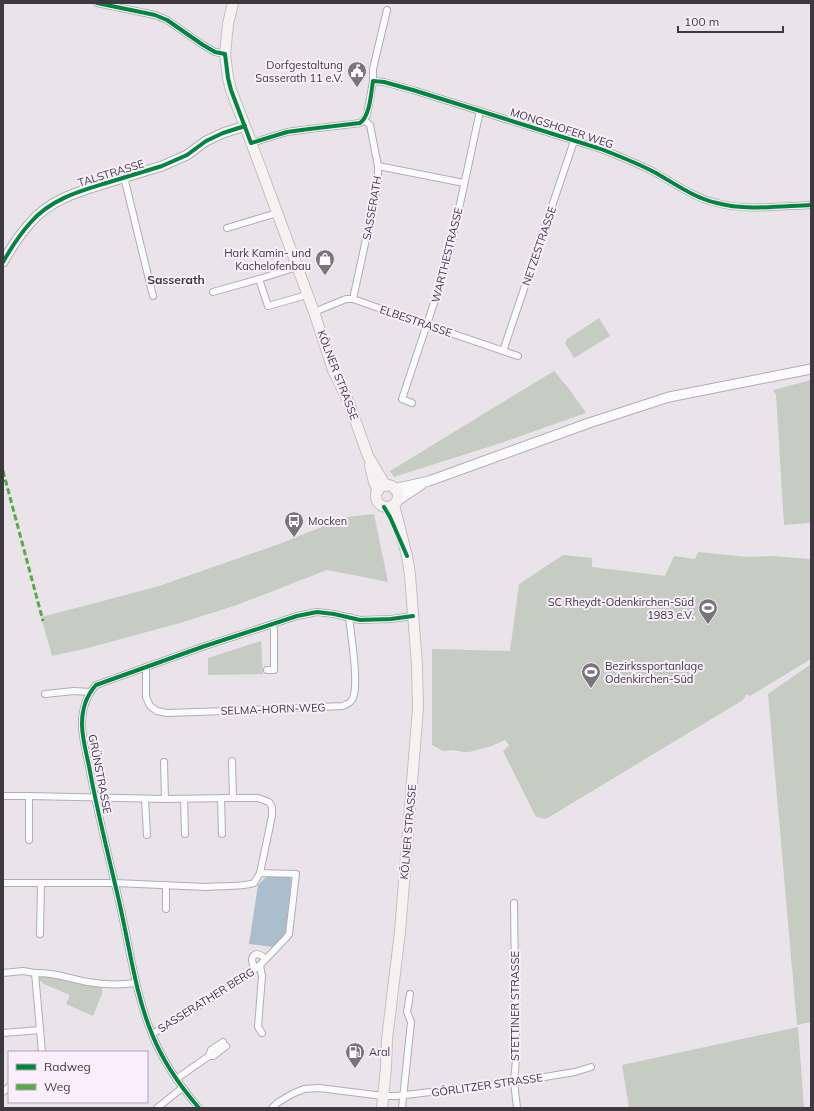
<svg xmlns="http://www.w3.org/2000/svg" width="814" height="1111" viewBox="0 0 814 1111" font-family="Mulish,sans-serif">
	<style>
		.green { fill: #c7ccc3 }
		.water { fill: #aabecd }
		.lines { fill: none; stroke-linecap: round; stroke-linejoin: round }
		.street-casing { stroke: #b2adb2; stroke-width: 8 }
		.secondary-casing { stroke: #b2adb2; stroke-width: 11 }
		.primary-casing { stroke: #c7bec1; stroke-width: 12 }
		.street { stroke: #fcfbfc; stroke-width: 6 }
		.secondary { stroke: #fcfbfc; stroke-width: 9 }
		.primary { stroke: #f7f2f2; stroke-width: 10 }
		.quiet { stroke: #55ac46; stroke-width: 3; stroke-dasharray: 6 3; stroke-linecap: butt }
		.cycleway-casing { stroke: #faedfc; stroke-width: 6 }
		.cycleway { stroke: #00873e; stroke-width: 4 }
		.labels { text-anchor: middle; stroke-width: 4; stroke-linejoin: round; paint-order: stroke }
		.poi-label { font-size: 11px; fill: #3e393f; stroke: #faedfc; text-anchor: end }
		.street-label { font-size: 11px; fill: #3e393f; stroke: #faedfc }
		.neighbourhood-label { font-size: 12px; font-weight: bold; fill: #3e393f; stroke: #faedfc }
	</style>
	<rect width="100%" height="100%" fill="#eae4ea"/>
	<g class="green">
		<path d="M599 318 610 336 574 358 565 343 567 339Z"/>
		<path d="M554 371 570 390 586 413 501 443 394 477 390 471Z"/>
		<path d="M811 380V523L784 525 776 395 773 390Z"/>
		<path d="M374 514 388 582 327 570 237 605 180 623 88 648 52 656 41 617 99 602 159 586 279 544 347 517Z"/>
		<path d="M698 552 748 557 773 556 811 559V659L750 696 747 694 743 700 546 819 536 817 503 751 509 745 505 740 492 746 469 752H463L453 750 443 751 432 745V649L510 651 519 584 563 555 592 558V567L665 576 674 556 695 559Z"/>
		<path d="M261 641 263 674 208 675V658Z"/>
		<path d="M811 664V1022L797 1025 768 694Z"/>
		<path d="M42 975 89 986 102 987V994L93 1016 66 1004 70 995 44 984 39 980V978Z"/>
		<path d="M798 1027 804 1108H629L622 1065Z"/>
	</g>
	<path class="water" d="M289 876 291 879V883L288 930 274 947 249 944 258 885 265 878 268 877Z"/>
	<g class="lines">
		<defs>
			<g id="street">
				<path d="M97 3 155 15 167 20 203 45 215 52 225 54"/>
				<path d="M373 81 384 82 413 90 601 149C619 156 637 163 654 172 674 183 694 198 717 203 745 211 782 206 811 205"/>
				<path d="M251 143 287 132 309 129 353 124 360 123 364 120 367 115 373 81V69L387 10"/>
				<path d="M378 166 464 183"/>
				<path d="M124 177 153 296"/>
				<path d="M227 228 277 213"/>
				<path d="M259 279 297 267"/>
				<path d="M213 292 259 279 268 306 307 295"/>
				<path d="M353 299 378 184V166L370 125 364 120"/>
				<path d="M314 312 346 299H353L427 325 518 356"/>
				<path d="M503 351 574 141"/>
				<path d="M412 403 402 399 439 288 449 255 480 111"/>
				<path d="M146 667V697L150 706 157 711 167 713 226 711 343 706C347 704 351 703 353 698 359 682 351 636 349 617"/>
				<path d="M267 670H274V629L272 625"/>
				<path d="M45 694 74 691 90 692"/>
				<path d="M232 761 233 798"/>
				<path d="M164 762 165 799"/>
				<path d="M3 796H29L165 799 233 798H258L269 802 272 807V816L260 873 254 883C238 888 222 885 206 887L115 883H3"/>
				<path d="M29 796V840"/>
				<path d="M221 798 222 834"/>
				<path d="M145 799 147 835"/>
				<path d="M184 799 185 834"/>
				<path d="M514 903 516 1059 514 1082 517 1108"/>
				<path d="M166 909V885"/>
				<path d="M40 934 41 883"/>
				<path d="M260 965 262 976 258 1027 262 1033"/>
				<path d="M255 969C248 956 255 949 266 959"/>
				<path d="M3 973 23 971 35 973"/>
				<path d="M3 1033 40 1030"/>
				<path d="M152 1034 204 1003 246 975 260 965 286 938 289 934 296 874 260 873"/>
				<path d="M42 1052 35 973C54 972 71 979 88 982 104 985 120 985 136 983"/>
				<path d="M209 1056 211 1050 223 1042"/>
				<path d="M176 1079 209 1056H213L226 1046"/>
				<path d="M3 1092 9 1087"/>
				<path d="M157 1108 182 1088"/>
				<path d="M199 1108C180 1086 163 1062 152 1034 140 1005 134 974 128 944 124 924 120 904 115 884 106 845 96 806 89 766 86 752 82 738 82 724 82 709 86 696 96 685L202 647 297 616 317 612 334 614 360 620 391 619 413 616"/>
				<path d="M272 1108 277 1103 292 1094 304 1089 319 1088 383 1096H396L448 1090 514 1082 575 1072 591 1067"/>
				<path d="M402 1108 411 1022 407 1012 410 994"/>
			</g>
			<g id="secondary">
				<path d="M3 262C11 248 20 234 31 222 50 200 77 192 103 184 123 178 142 172 162 166L187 155 206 141 223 133 245 126"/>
				<path d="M394 489 429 481 589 423 669 397 811 369"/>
				<path d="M397 501 421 485"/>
			</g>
			<g id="primary">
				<path d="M233 3 228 24 225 54 228 78 231 90 248 134 314 312 333 370 349 403 368 456 381 478 386 486"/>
				<path d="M370 465 374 482 378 491"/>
				<circle cx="387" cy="496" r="11"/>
				<path d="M382 1108 386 1067 387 1039 400 932 418 708 417 665 410 575 407 556 394 505"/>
			</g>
		</defs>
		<use href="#street" class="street-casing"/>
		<use href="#secondary" class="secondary-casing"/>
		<use href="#primary" class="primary-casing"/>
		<use href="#street" class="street"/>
		<use href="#secondary" class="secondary"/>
		<use href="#primary" class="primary"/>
		<path class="quiet" d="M3 471 43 621"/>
		<defs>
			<g id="cycleway">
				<path d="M97 3 155 15 167 20 203 45 215 52 225 54 228 78 231 90 251 143 287 132 309 129 360 123C370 116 371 93 373 81L384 82 413 90 601 149C619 156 637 163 654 172 674 183 694 198 717 203 745 211 782 206 811 205"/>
				<path d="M3 262C11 248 20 234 31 222 50 200 77 192 103 184 123 178 142 172 162 166L187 155 206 141 223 133 245 126"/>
				<path d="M384 507 390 517 407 556"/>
				<path d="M199 1108C180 1086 163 1062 152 1034 140 1005 134 974 128 944 124 924 120 904 115 884 106 845 96 806 89 766 86 752 82 738 82 724 82 709 86 696 96 685L202 647 297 616 317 612 334 614 360 620 391 619 413 616"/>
			</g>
		</defs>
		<use href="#cycleway" class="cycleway-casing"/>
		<use href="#cycleway" class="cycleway"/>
	</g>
	<defs>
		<symbol id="civic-pin" viewBox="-11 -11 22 30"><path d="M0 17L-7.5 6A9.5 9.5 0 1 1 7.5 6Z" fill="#7a757b" stroke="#faedfc"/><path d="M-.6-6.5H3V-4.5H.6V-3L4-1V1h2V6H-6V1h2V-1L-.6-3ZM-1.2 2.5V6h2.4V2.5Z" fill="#fff"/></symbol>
		<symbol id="shop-pin" viewBox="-11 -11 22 30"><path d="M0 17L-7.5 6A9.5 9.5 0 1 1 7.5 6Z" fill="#7a757b" stroke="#faedfc"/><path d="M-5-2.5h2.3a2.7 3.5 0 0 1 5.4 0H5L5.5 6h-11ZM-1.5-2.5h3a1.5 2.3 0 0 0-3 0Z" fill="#fff"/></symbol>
		<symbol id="bus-pin" viewBox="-11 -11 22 30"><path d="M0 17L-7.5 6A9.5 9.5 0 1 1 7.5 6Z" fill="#7a757b" stroke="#faedfc"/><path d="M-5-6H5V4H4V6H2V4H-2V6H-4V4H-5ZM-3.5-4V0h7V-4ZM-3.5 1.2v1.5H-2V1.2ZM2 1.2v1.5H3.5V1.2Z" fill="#fff"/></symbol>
		<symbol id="stadium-pin" viewBox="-11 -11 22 30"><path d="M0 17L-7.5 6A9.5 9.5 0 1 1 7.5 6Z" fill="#7a757b" stroke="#faedfc"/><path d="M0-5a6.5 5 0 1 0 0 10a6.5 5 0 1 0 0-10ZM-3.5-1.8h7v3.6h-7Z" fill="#fff"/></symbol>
		<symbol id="fuel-pin" viewBox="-11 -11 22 30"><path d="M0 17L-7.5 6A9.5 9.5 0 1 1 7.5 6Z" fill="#7a757b" stroke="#faedfc"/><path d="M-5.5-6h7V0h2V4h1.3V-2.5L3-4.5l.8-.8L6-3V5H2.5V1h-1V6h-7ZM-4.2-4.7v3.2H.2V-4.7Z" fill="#fff"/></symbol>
	</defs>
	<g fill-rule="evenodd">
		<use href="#civic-pin" x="346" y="60" width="22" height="30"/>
		<use href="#shop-pin" x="314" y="248" width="22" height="30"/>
		<use href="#bus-pin" x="283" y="510" width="22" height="30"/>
		<use href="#stadium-pin" x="697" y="597" width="22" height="30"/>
		<use href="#stadium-pin" x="580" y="661" width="22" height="30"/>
		<use href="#fuel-pin" x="344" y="1041" width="22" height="30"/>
	</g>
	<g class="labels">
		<g class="poi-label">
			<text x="343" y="69">Dorfgestaltung<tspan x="343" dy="13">Sasserath 11 e.V.</tspan></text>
			<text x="311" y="257">Hark Kamin- und<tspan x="311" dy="13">Kachelofenbau</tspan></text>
			<text x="308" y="525" text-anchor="start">Mocken</text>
			<text x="694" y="606">SC Rheydt-Odenkirchen-Süd<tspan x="694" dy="13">1983 e.V.</tspan></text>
			<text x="605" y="670" text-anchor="start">Bezirkssportanlage<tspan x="605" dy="13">Odenkirchen-Süd</tspan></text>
			<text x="369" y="1056" text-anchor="start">Aral</text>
		</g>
		<g class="street-label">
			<text transform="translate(562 128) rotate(18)" y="4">MONGSHOFER WEG</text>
			<text transform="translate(111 173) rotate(-17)" y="4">TALSTRASSE</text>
			<text transform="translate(372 208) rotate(-80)" y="4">SASSERATH</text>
			<text transform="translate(539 246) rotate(-71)" y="4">NETZESTRASSE</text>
			<text transform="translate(447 255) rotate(-76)" y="4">WARTHESTRASSE</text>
			<text transform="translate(416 321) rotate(19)" y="4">ELBESTRASSE</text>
			<text transform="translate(338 375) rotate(69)" y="4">KÖLNER STRASSE</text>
			<text transform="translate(273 709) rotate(-2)" y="4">SELMA-HORN-WEG</text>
			<text transform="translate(100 774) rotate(79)" y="4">GRÜNSTRASSE</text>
			<text transform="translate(408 832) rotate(-85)" y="4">KÖLNER STRASSE</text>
			<text transform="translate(206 1000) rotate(-32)" y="4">SASSERATHER BERG</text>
			<text transform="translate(515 1006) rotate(-90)" y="4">STETTINER STRASSE</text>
			<text transform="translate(487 1085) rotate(-8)" y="4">GÖRLITZER STRASSE</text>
		</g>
		<g class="neighbourhood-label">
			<text x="176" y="284">Sasserath</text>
		</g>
	</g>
	<rect width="814" height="1111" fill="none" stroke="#3e393f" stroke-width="8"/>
	<rect x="8" y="1051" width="140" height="52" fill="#faedfc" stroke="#afa5b0"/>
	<rect x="16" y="1064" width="20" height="6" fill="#00873e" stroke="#afa5b0"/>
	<text x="44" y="1071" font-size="12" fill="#3e393f">Radweg</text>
	<rect x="16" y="1084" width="20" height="6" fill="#55ac46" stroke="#afa5b0"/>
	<text x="44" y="1091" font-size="12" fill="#3e393f">Weg</text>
	<path d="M678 26v6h105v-6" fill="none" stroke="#3e393f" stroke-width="2"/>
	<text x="684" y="26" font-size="12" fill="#3e393f" stroke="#faedfc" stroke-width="3" paint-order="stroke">100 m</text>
</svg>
